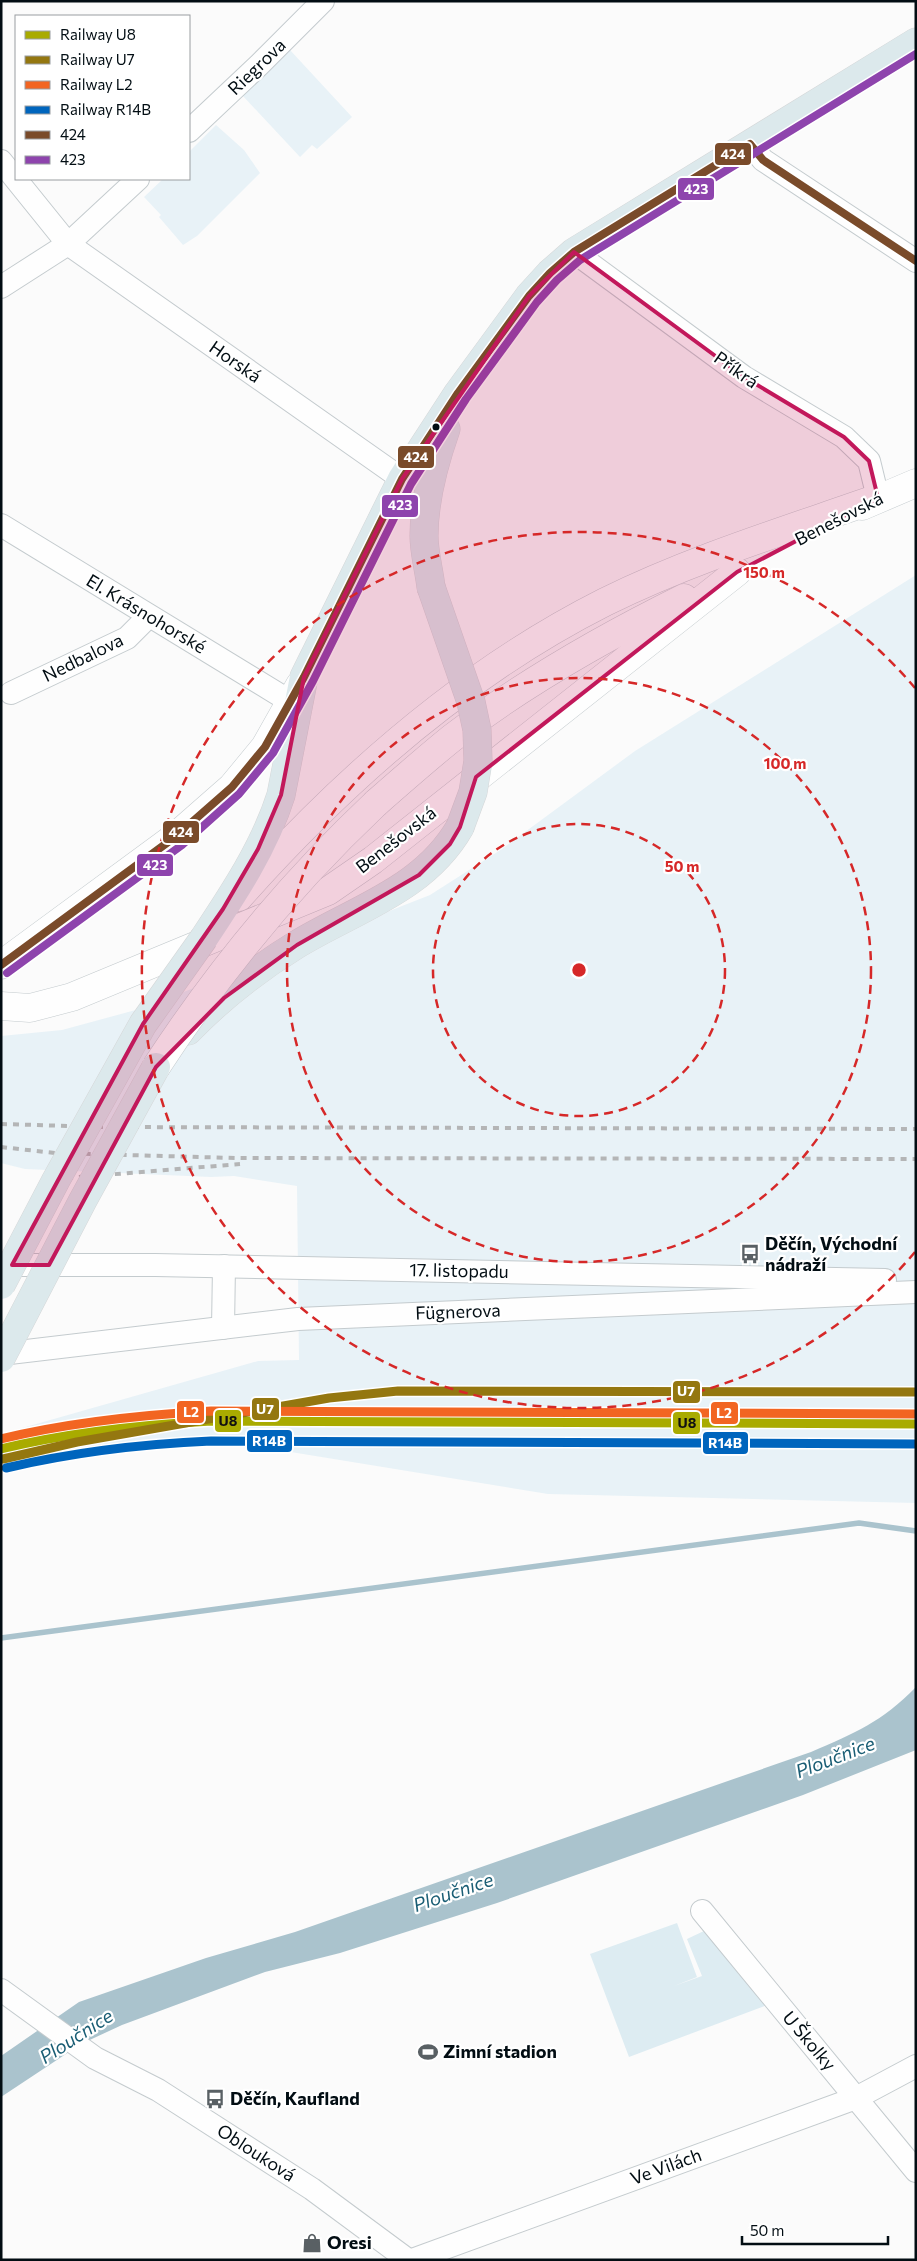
<svg xmlns="http://www.w3.org/2000/svg" width="917" height="2261" viewBox="0 0 917 2261" font-family="Commissioner,sans-serif">
	<style>
		.built { fill: #e8f2f7 }
		.green { fill: #ddecf2 }
		.water { fill: #aac3cd }
		.lines { fill: none; stroke-linecap: round; stroke-linejoin: round }
		.stream { stroke: #aac3cd; stroke-width: 5.5 }
		.street-casing { stroke: #c4cbce; stroke-width: 24 }
		.secondary-casing { stroke: #c4cbce; stroke-width: 29 }
		.primary-casing { stroke: #d5d7d8; stroke-width: 29 }
		.street { stroke: #fefefe; stroke-width: 22 }
		.secondary { stroke: #fefefe; stroke-width: 28 }
		.primary { stroke: #dce9ec; stroke-width: 28 }
		.rail { stroke: #b4b5b6; stroke-width: 4; stroke-dasharray: 6 6; stroke-linecap: butt }
		.secondary-bridge-casing { stroke: #c4cbce; stroke-width: 29; stroke-linecap: butt }
		.primary-bridge-casing { stroke: #d5d7d8; stroke-width: 29; stroke-linecap: butt }
		.secondary-bridge { stroke: #fefefe; stroke-width: 28 }
		.primary-bridge { stroke: #dce9ec; stroke-width: 28 }
		.bus-1-casing { stroke: #fff; stroke-width: 11 }
		.bus-2-casing { stroke: #fff; stroke-width: 11 }
		.bus-1 { stroke: #7a4b2a; stroke-width: 8 }
		.bus-2 { stroke: #8e44ad; stroke-width: 8 }
		.rail-1-casing { stroke: #fff; stroke-width: 12 }
		.rail-2-casing { stroke: #fff; stroke-width: 12 }
		.rail-3-casing { stroke: #fff; stroke-width: 12 }
		.rail-4-casing { stroke: #fff; stroke-width: 12 }
		.rail-1 { stroke: #a9ab00; stroke-width: 9 }
		.rail-2 { stroke: #947710; stroke-width: 9 }
		.rail-3 { stroke: #f26522; stroke-width: 9 }
		.rail-4 { stroke: #0065bd; stroke-width: 9 }
		.marked { fill: #c2185b; fill-opacity: 0.2; stroke: #c2185b; stroke-width: 4; stroke-linejoin: round }
		.ring { fill: none; stroke: #d62828; stroke-width: 2.5; stroke-dasharray: 9 6 }
		.bus-dot { fill: #020d13; stroke: #fff; stroke-width: 2 }
		.labels { text-anchor: middle; stroke-width: 4.5; stroke-linejoin: round; paint-order: stroke }
		.street-label { font-size: 18px; fill: #020d13; stroke: #fff }
		.poi-label { font-size: 18px; font-weight: bold; fill: #020d13; stroke: #fff; text-anchor: start }
		.water-label { font-size: 19px; font-style: italic; fill: #195d74; stroke: #fff }
		.centre { fill: #d62828; stroke: #fff; stroke-width: 2.5 }
		.ring-label { font-size: 15px; text-anchor: middle; font-weight: bold; fill: #d62828; stroke: #fff; stroke-width: 4.5; stroke-linejoin: round; paint-order: stroke }
		.line-badge { stroke: #fff; stroke-width: 2 }
		.badge-label { font-size: 14px; text-anchor: middle; font-weight: bold; fill: #fff }
		.pale-badge-label { font-size: 14px; text-anchor: middle; font-weight: bold; fill: #111 }
	</style>
	<rect width="100%" height="100%" fill="#fbfbfb"/>
	<g class="built">
		<path d="M290 50 352 117 317 149 312 145 300 157 242 95Z"/>
		<path d="M216 125 244 150 260 173 197 236 183 245 159 217 161 215 144 197 163 179H189V152Z"/>
		<path d="M916 575V1503L548 1494 230 1442 1 1464V1434L258 1361 299 1360 297 1186 234 1176 211 1177 25 1169 1 1163V1036L62 1030 143 1008 430 895 502 849 635 751Z"/>
	</g>
	<path class="green" d="M677 1923 697 1977 674 1986 702 1976 687 1939 706 1930 767 2005 629 2057 590 1954Z"/>
	<path class="water" d="M916 1687V1750L803 1795 497 1903 340 1953 265 1972 122 2025 81 2044 1 2097V2056L79 2002 206 1958 295 1932 811 1752C855 1733 882 1722 916 1687Z"/>
	<g class="lines">
		<path class="stream" d="M1 1638 859 1523 916 1531"/>
		<defs>
			<g id="street">
				<path d="M189 131 259 65 323 1"/>
				<path d="M750 144 763 160 916 261"/>
				<path d="M1 161 68 244 402 479"/>
				<path d="M574 252 744 377 844 437 869 461 878 498"/>
				<path d="M1 287 68 244 138 179"/>
				<path d="M1 525 291 702"/>
				<path d="M11 693 127 638 149 616"/>
				<path d="M1 1265H155L885 1280"/>
				<path d="M223 1328 224 1266"/>
				<path d="M1 1354 298 1319 916 1292"/>
				<path d="M702 1911 916 2171"/>
				<path d="M1 1990 95 2058 158 2090 312 2189 408 2260"/>
				<path d="M412 2260 856 2098 916 2066"/>
			</g>
			<g id="secondary">
				<path d="M862 506 916 483"/>
				<path d="M376 803C401 781 426 759 452 738 524 683 603 638 684 598"/>
				<path d="M239 897C343 780 464 673 605 602 692 559 787 530 878 498"/>
				<path d="M1 965 175 837 232 787 265 747 300 685"/>
				<path d="M1 1006 30 1008 72 997 328 891 373 860 737 572"/>
			</g>
			<g id="primary">
				<path d="M431 587C429 570 424 552 424 536 424 499 434 463 446 429"/>
				<path d="M204 938C234 893 265 846 281 795L304 677 402 479 458 393 529 296 550 273 574 252 916 42"/>
				<path d="M188 1031C220 998 257 969 296 945 355 909 424 890 460 827"/>
			</g>
		</defs>
		<use href="#street" class="street-casing"/>
		<use href="#secondary" class="secondary-casing"/>
		<use href="#primary" class="primary-casing"/>
		<use href="#street" class="street"/>
		<use href="#secondary" class="secondary"/>
		<use href="#primary" class="primary"/>
		<g class="rail">
			<path d="M1 1124 104 1127 916 1129"/>
			<path d="M1 1147 55 1153 236 1158 916 1159"/>
			<path d="M67 1178 240 1164"/>
		</g>
		<defs>
			<path id="secondary-bridge" d="M156 1067C220 969 291 883 376 803"/>
			<g id="primary-bridge">
				<path d="M431 587 471 702 477 730 478 761 473 792 460 827"/>
				<path d="M1 1285 56 1180 143 1024 204 938"/>
				<path d="M1 1358 83 1200 156 1067"/>
			</g>
		</defs>
		<use href="#secondary-bridge" class="secondary-bridge-casing"/>
		<use href="#primary-bridge" class="primary-bridge-casing"/>
		<use href="#secondary-bridge" class="secondary-bridge"/>
		<use href="#primary-bridge" class="primary-bridge"/>
		<defs>
			<path id="bus-1" d="M1 965 175 837 232 787 265 747 304 677 402 479 458 393 529 296 550 273 574 252 750 144 763 160 916 261"/>
			<path id="bus-2" d="M7 973 182 845 239 794 273 753 313 681 411 484 466 399 537 302 557 280 580 260 916 54"/>
		</defs>
		<use href="#bus-1" class="bus-1-casing"/>
		<use href="#bus-2" class="bus-2-casing"/>
		<use href="#bus-1" class="bus-1"/>
		<use href="#bus-2" class="bus-2"/>
		<defs>
			<path id="rail-1" d="M1 1449C70 1432 140 1425 211 1421L916 1424"/>
			<path id="rail-2" d="M3 1459 77 1442 329 1398 398 1391 916 1392"/>
			<path id="rail-3" d="M1 1439C70 1422 140 1415 211 1411L916 1414"/>
			<path id="rail-4" d="M6 1468C74 1452 142 1444 211 1441L916 1444"/>
		</defs>
		<use href="#rail-1" class="rail-1-casing"/>
		<use href="#rail-2" class="rail-2-casing"/>
		<use href="#rail-3" class="rail-3-casing"/>
		<use href="#rail-4" class="rail-4-casing"/>
		<use href="#rail-1" class="rail-1"/>
		<use href="#rail-2" class="rail-2"/>
		<use href="#rail-3" class="rail-3"/>
		<use href="#rail-4" class="rail-4"/>
	</g>
	<path class="marked" d="M574 252 744 377 844 437 869 461 878 498 737 572 476 777 460 827 450 844 419 875 297 945 224 998 156 1067 49 1265H12L143 1024 223 909 258 849 281 795 304 677 402 479 529 296Z"/>
	<g class="ring">
		<circle cx="579" cy="970" r="146"/>
		<circle cx="579" cy="970" r="292"/>
		<path d="M915 1252A438 438 0 1 1 915 688"/>
	</g>
	<defs>
		<symbol id="bus-bare" viewBox="-9 -9 18 18"><path d="M-5-6H5V4H4V6H2V4H-2V6H-4V4H-5ZM-3.5-4V0h7V-4ZM-3.5 1.2v1.5H-2V1.2ZM2 1.2v1.5H3.5V1.2Z" fill="#596064" stroke="#fff" stroke-width="2.5" paint-order="stroke"/></symbol>
		<symbol id="stadium-bare" viewBox="-9 -9 18 18"><path d="M0-5a6.5 5 0 1 0 0 10a6.5 5 0 1 0 0-10ZM-3.5-1.8h7v3.6h-7Z" fill="#596064" stroke="#fff" stroke-width="2.5" paint-order="stroke"/></symbol>
		<symbol id="shop-bare" viewBox="-9 -9 18 18"><path d="M-5-2.5h2.3a2.7 3.5 0 0 1 5.4 0H5L5.5 6h-11ZM-1.5-2.5h3a1.5 2.3 0 0 0-3 0Z" fill="#596064" stroke="#fff" stroke-width="2.5" paint-order="stroke"/></symbol>
	</defs>
	<g fill-rule="evenodd">
		<use href="#bus-bare" x="736" y="1240" width="28" height="28"/>
		<use href="#stadium-bare" x="414" y="2038" width="28" height="28"/>
		<use href="#bus-bare" x="201" y="2085" width="28" height="28"/>
		<use href="#shop-bare" x="298" y="2229" width="28" height="28"/>
	</g>
	<circle class="bus-dot" cx="436" cy="427" r="4.5"/>
	<g class="labels">
		<g class="street-label">
			<text transform="translate(257 67) rotate(-44)" y="6">Riegrova</text>
			<text transform="translate(235 362) rotate(35)" y="6">Horská</text>
			<text transform="translate(736 370) rotate(35)" y="6">Příkrá</text>
			<text transform="translate(839 519) rotate(-27)" y="6">Benešovská</text>
			<text transform="translate(146 614) rotate(31)" y="6">El. Krásnohorské</text>
			<text transform="translate(83 658) rotate(-26)" y="6">Nedbalova</text>
			<text transform="translate(396 840) rotate(-38)" y="6">Benešovská</text>
			<text transform="translate(459 1271) rotate(1)" y="6">17. listopadu</text>
			<text transform="translate(458 1312) rotate(-2)" y="6">Fügnerova</text>
			<text transform="translate(809 2041) rotate(50)" y="6">U Školky</text>
			<text transform="translate(256 2153) rotate(33)" y="6">Oblouková</text>
			<text transform="translate(666 2167) rotate(-20)" y="6">Ve Vilách</text>
		</g>
		<g class="poi-label">
			<text x="765" y="1250">Děčín, Východní<tspan x="765" dy="21">nádraží</tspan></text>
			<text x="443" y="2058">Zimní stadion</text>
			<text x="230" y="2105">Děčín, Kaufland</text>
			<text x="327" y="2249">Oresi</text>
		</g>
		<g class="water-label">
			<text transform="translate(835 1757) rotate(-21)" y="7">Ploučnice</text>
			<text transform="translate(453 1892) rotate(-19)" y="7">Ploučnice</text>
			<text transform="translate(76 2036) rotate(-33)" y="7">Ploučnice</text>
		</g>
	</g>
	<circle cx="579" cy="970" r="8" class="centre"/>
	<g class="ring-label">
		<text x="764" y="578">150 m</text>
		<text x="785" y="769">100 m</text>
		<text x="682" y="872">50 m</text>
	</g>
	<g class="line-badge">
		<rect x="714" y="142" width="38" height="24" rx="5" fill="#7a4b2a"/>
		<rect x="677" y="177" width="38" height="24" rx="5" fill="#8e44ad"/>
		<rect x="397" y="445" width="38" height="24" rx="5" fill="#7a4b2a"/>
		<rect x="381" y="494" width="38" height="24" rx="5" fill="#8e44ad"/>
		<rect x="162" y="820" width="38" height="24" rx="5" fill="#7a4b2a"/>
		<rect x="136" y="853" width="38" height="24" rx="5" fill="#8e44ad"/>
		<rect x="672" y="1380" width="29" height="24" rx="5" fill="#947710"/>
		<rect x="251" y="1397" width="29" height="24" rx="5" fill="#947710"/>
		<rect x="176" y="1400" width="29" height="24" rx="5" fill="#f26522"/>
		<rect x="710" y="1401" width="29" height="24" rx="5" fill="#f26522"/>
		<rect x="214" y="1409" width="28" height="24" rx="5" fill="#a9ab00"/>
		<rect x="672" y="1411" width="29" height="24" rx="5" fill="#a9ab00"/>
		<rect x="246" y="1429" width="47" height="24" rx="5" fill="#0065bd"/>
		<rect x="702" y="1431" width="47" height="24" rx="5" fill="#0065bd"/>
	</g>
	<g class="badge-label">
		<text x="733" y="159">424</text>
		<text x="696" y="194">423</text>
		<text x="416" y="462">424</text>
		<text x="400" y="510">423</text>
		<text x="181" y="837">424</text>
		<text x="155" y="870">423</text>
		<text x="686" y="1396">U7</text>
		<text x="265" y="1414">U7</text>
		<text x="191" y="1417">L2</text>
		<text x="724" y="1418">L2</text>
		<text x="269" y="1446">R14B</text>
		<text x="725" y="1448">R14B</text>
	</g>
	<g class="pale-badge-label">
		<text x="228" y="1426">U8</text>
		<text x="687" y="1428">U8</text>
	</g>
	<rect width="917" height="2261" fill="none" stroke="#020d13" stroke-width="5"/>
	<rect x="15" y="15" width="175" height="165" fill="#ffffff" stroke="#9a9ea1"/>
	<rect x="25" y="31" width="25" height="8" fill="#a9ab00" stroke="#9a9ea1"/>
	<text x="60" y="40" font-size="15" fill="#020d13">Railway U8</text>
	<rect x="25" y="56" width="25" height="8" fill="#947710" stroke="#9a9ea1"/>
	<text x="60" y="65" font-size="15" fill="#020d13">Railway U7</text>
	<rect x="25" y="81" width="25" height="8" fill="#f26522" stroke="#9a9ea1"/>
	<text x="60" y="90" font-size="15" fill="#020d13">Railway L2</text>
	<rect x="25" y="106" width="25" height="8" fill="#0065bd" stroke="#9a9ea1"/>
	<text x="60" y="115" font-size="15" fill="#020d13">Railway R14B</text>
	<rect x="25" y="131" width="25" height="8" fill="#7a4b2a" stroke="#9a9ea1"/>
	<text x="60" y="140" font-size="15" fill="#020d13">424</text>
	<rect x="25" y="156" width="25" height="8" fill="#8e44ad" stroke="#9a9ea1"/>
	<text x="60" y="165" font-size="15" fill="#020d13">423</text>
	<path d="M742 2236v8h146v-8" fill="none" stroke="#020d13" stroke-width="2.5"/>
	<text x="750" y="2236" font-size="15" fill="#020d13" stroke="#ffffff" stroke-width="4" paint-order="stroke">50 m</text>
</svg>
